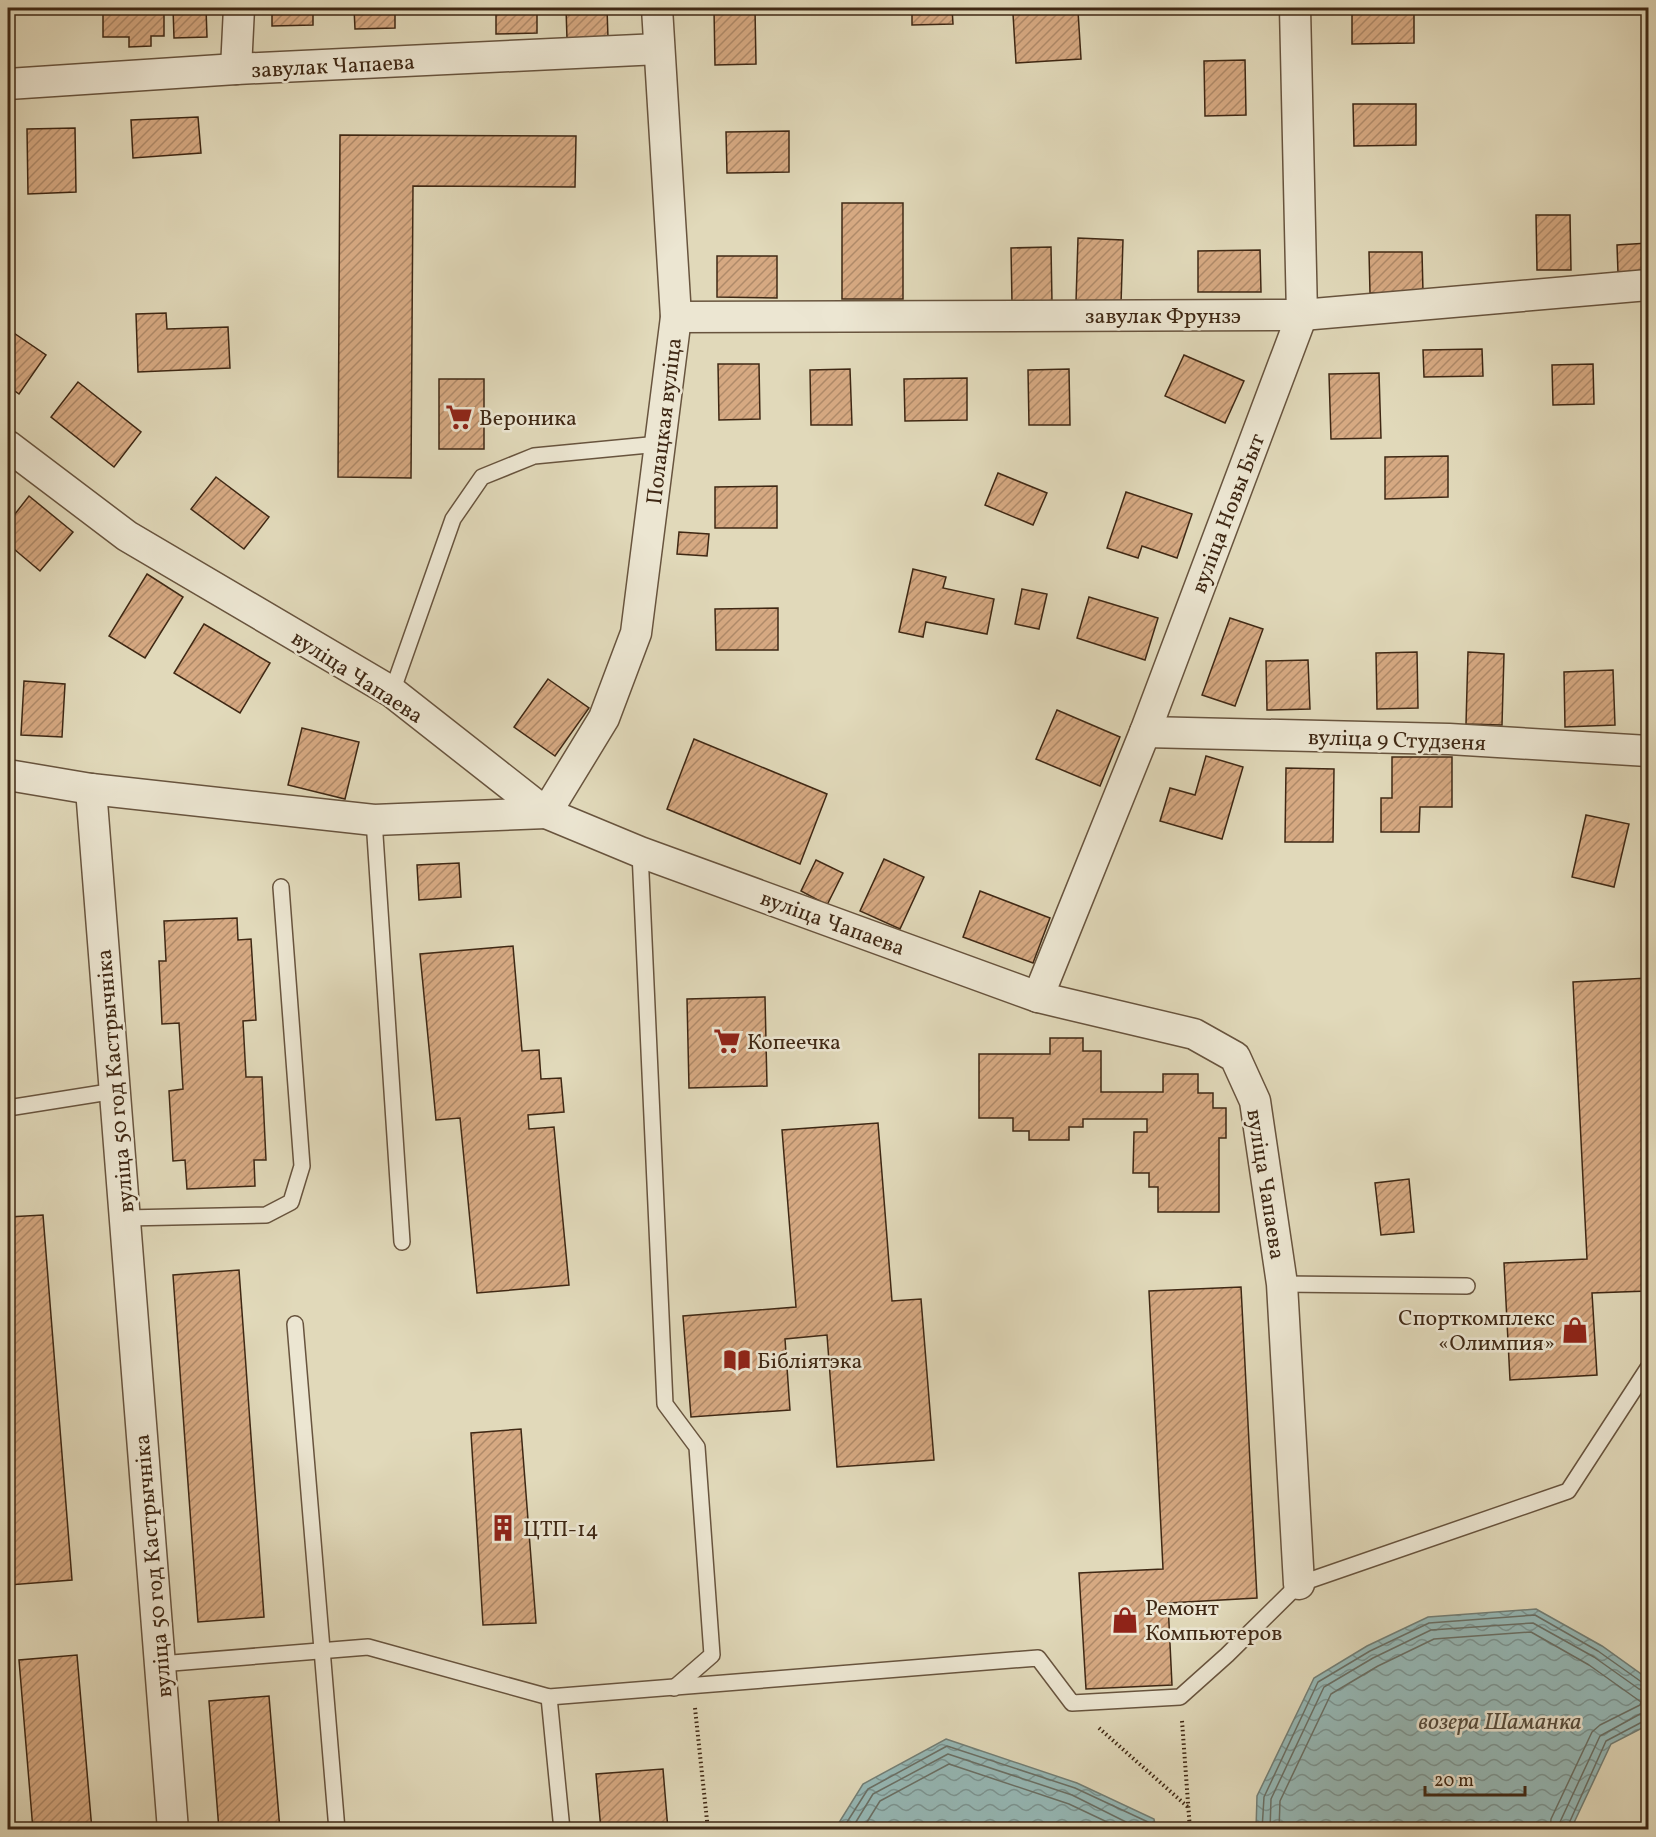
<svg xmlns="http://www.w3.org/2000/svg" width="1656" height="1837" viewBox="0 0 1656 1837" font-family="Vollkorn,serif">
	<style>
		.water { fill: url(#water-waves); stroke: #737f76; stroke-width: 1.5 }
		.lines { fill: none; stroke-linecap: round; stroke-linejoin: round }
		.shore { stroke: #6a7066; stroke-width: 1.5 }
		.building { fill: url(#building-hatch); stroke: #3f2814; stroke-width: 1.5 }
		.lane-casing { stroke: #68543e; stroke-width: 18 }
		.street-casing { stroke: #68543e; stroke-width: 33 }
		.path { stroke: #3f2814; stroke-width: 4; stroke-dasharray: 1.5 3; stroke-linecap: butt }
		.lane { stroke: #ece6d2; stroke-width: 15 }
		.street { stroke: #ece6d2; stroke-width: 30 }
		.labels { text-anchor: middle; stroke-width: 5; stroke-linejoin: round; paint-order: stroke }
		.street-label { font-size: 22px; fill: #3f2814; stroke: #ece6d2 }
		.poi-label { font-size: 22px; fill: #3f2814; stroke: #ece6d2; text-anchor: start }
		.water-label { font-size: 24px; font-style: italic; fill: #554c3d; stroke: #ece6d2 }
	</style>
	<defs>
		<pattern id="water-waves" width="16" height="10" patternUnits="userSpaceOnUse" patternTransform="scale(1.5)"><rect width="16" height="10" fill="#96b9b7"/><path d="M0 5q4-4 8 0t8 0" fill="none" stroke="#7c9694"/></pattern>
		<pattern id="building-hatch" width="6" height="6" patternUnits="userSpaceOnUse" patternTransform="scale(1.5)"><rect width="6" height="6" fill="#d6a982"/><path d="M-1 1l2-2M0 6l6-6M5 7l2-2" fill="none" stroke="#af8a69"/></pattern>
	</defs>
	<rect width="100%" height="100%" fill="#e1d9ba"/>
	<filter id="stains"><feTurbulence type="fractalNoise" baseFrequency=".00333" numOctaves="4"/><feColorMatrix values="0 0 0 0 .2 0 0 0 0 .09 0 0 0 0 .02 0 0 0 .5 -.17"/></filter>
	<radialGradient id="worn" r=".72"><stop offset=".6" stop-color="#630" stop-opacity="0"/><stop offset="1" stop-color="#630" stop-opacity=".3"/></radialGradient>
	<g class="water">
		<path d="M1536 1609 1602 1646 1648 1679V1725L1611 1744 1571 1829H1256L1257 1796 1314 1678 1367 1646 1428 1617Z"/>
		<path d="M946 1739 1077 1783 1154 1819 1156 1829H835L863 1784Z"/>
	</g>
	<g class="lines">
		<g class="shore">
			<path d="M842 1830 868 1789 947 1746 1075 1788 1148 1822 1150 1830"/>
			<path d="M851 1830 873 1794 948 1754 1072 1795 1142 1830"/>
			<path d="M862 1830 880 1801 949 1764 1069 1804 1124 1830"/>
			<path d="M1262 1830 1264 1797 1318 1682 1370 1651 1429 1623 1535 1615 1598 1651 1643 1683 1648 1684"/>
			<path d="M1270 1830 1271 1799 1324 1687 1373 1658 1431 1630 1533 1623 1594 1657 1639 1689 1648 1691"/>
			<path d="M1279 1830 1280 1801 1331 1694 1378 1666 1434 1639 1531 1632 1589 1665 1641 1702 1640 1705 1600 1725 1592 1732 1551 1819 1550 1830"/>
			<path d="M1559 1830 1560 1822 1600 1736 1640 1714 1648 1713"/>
			<path d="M1566 1830 1606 1741 1644 1721 1648 1720"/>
		</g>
	</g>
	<g class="building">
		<path d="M103 8H164V36H151V46L129 47V37H103Z"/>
		<path d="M173 8H206L207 37 174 38Z"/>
		<path d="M272 8H313V25L272 26Z"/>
		<path d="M354 8H395V28L355 29Z"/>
		<path d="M496 8H537V33L496 34Z"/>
		<path d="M566 8H607L608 38 567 39Z"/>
		<path d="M912 8H952L953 24 912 25Z"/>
		<path d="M1352 8H1414V43L1352 44Z"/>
		<path d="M755 9 756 64 715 65 714 10Z"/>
		<path d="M1078 11 1081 59 1016 63 1013 14Z"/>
		<path d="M1245 60 1246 115 1205 116 1204 61Z"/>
		<path d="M1353 104H1416V145L1354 146Z"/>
		<path d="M198 117 201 153 133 158 131 120Z"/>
		<path d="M75 128 76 192 28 194 27 129Z"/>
		<path d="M789 131V172L727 173 726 132Z"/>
		<path d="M340 135 576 136 575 187 413 186 411 478 338 477Z"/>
		<rect x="842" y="203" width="61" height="96"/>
		<path d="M1536 215H1570L1571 270H1537Z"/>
		<path d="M1078 238 1123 240 1121 304 1076 302Z"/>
		<path d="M1648 243V280L1603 283 1602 274 1618 273 1617 245Z"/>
		<path d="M1051 247 1052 302 1012 303 1011 248Z"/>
		<path d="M1260 250 1261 292H1198V251Z"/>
		<path d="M1369 252H1422L1423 292 1370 293Z"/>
		<path d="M717 256H777V298L717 297Z"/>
		<path d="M166 313 167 329 228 327 230 368 138 372 136 314Z"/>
		<path d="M8 329 46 355 19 394 8 386Z"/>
		<rect x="1646" y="339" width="2" height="42"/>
		<path d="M1482 349 1483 376 1424 377 1423 350Z"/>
		<path d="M1184 355 1244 381 1225 423 1165 396Z"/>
		<path d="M718 364H759L760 419 719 420Z"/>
		<path d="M1593 364 1594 404 1553 405 1552 365Z"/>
		<path d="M850 369 852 425H811L810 370Z"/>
		<path d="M1069 369 1070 425H1029L1028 370Z"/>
		<path d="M1379 373 1381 438 1331 439 1329 374Z"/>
		<path d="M967 378V420L905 421 904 379Z"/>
		<rect x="439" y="379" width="45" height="70"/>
		<path d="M78 382 141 432 114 467 51 417Z"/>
		<path d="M1448 456V497L1385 499V457Z"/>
		<path d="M998 473 1047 493 1033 525 985 505Z"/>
		<path d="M216 477 269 517 244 549 191 509Z"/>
		<path d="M777 486V528H715V487Z"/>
		<path d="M1126 492 1192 514 1177 558 1142 546 1138 558 1107 548Z"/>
		<path d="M29 496 73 532 40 571 8 544V523Z"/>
		<path d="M679 532 709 534 707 556 677 554Z"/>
		<path d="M913 569 946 577 943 588 994 599 987 634 926 622 923 637 899 632Z"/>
		<path d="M147 574 183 597 145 658 109 636Z"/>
		<path d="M1022 589 1047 594 1039 629 1015 624Z"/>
		<path d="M1089 597 1158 618 1145 660 1077 638Z"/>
		<path d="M778 608V650H716L715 609Z"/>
		<path d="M1230 618 1263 629 1235 706 1202 695Z"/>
		<path d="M204 624 270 663 240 713 174 673Z"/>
		<path d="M1417 652 1418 708 1377 709 1376 653Z"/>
		<path d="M1468 652 1504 654 1502 725 1466 724Z"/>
		<path d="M1308 660 1310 709 1267 710 1266 661Z"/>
		<path d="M1613 670 1615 725 1565 727 1564 672Z"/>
		<path d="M548 679 589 708 555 756 514 727Z"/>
		<path d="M24 681 65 684 62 737 21 735Z"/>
		<path d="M1057 710 1120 737 1100 786 1036 759Z"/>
		<path d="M302 728 359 742 345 799 288 785Z"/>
		<path d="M694 739 827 794 800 864 667 809Z"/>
		<path d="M1206 756 1243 767 1222 839 1160 821 1170 788 1195 795Z"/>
		<path d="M1392 757H1452V807H1420L1419 832H1381V798H1392Z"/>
		<path d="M1286 768 1334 769 1333 842H1285Z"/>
		<path d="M1586 815 1629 824 1614 887 1572 877Z"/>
		<path d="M884 859 924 877 900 929 860 911Z"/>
		<path d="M816 860 843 873 827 905 801 891Z"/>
		<path d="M459 863 461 897 419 900 417 865Z"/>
		<path d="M980 891 1050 918 1033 963 963 937Z"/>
		<path d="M237 918 238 940 251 939 256 1020 243 1021 246 1077H262L266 1160H254L255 1186 187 1189 185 1160 173 1161 169 1091 183 1089 179 1023 162 1024 159 961H166L164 921Z"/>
		<path d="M513 946 522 1051 539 1050 541 1079 561 1078 564 1112 528 1115 529 1129 554 1127 569 1285 477 1293 460 1118 436 1120 420 954Z"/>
		<path d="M1648 978V1291L1592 1293 1597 1375 1510 1380 1504 1263 1587 1259 1573 982Z"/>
		<path d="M765 997 767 1086 689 1088 687 999Z"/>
		<path d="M1050 1038H1083V1051H1101V1092H1163V1074H1198V1093H1213V1108H1226V1138H1219V1212H1158V1187H1149V1173H1133L1134 1132H1147V1119H1083V1127H1069V1140H1029V1131H1013V1118H979V1054H1050Z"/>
		<path d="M878 1123 892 1301 921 1299 934 1460 837 1467 827 1335 785 1339 790 1410 691 1417 683 1316 796 1307 782 1130Z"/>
		<path d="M1409 1179 1414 1232 1381 1235 1375 1183Z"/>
		<path d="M43 1215 72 1580 9 1585 8 1560V1217Z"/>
		<path d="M239 1270 264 1617 198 1622 173 1275Z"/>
		<path d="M1241 1287 1257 1598 1168 1603 1172 1685 1086 1689 1079 1573 1163 1569 1149 1291Z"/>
		<path d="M521 1429 536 1623 483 1625 471 1433Z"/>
		<path d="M77 1655 92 1830H33L19 1660Z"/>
		<path d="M269 1696 280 1830H219L209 1701Z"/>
		<path d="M663 1769 668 1830H601L596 1774Z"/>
	</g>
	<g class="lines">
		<defs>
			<g id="lane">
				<path d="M392 692 453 519 482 477 534 456 659 444"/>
				<path d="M374 820 402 1242"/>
				<path d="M640 852 665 1404 697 1447 712 1655 674 1688"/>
				<path d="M8 1108 115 1091"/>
				<path d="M125 1218 266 1215 291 1202 302 1166 281 887"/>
				<path d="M1282 1284 1467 1286"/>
				<path d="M295 1324 337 1830"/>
				<path d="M160 1664 368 1647 549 1697 1038 1658 1072 1703 1180 1697 1227 1655 1299 1584 1568 1491 1648 1368"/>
				<path d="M549 1697 562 1830"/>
			</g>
			<g id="street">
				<path d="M236 69 239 8"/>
				<path d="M8 84 236 69 659 49"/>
				<path d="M676 317 1302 315 1648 285"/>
				<path d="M8 446 127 536 392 692 546 813 640 852 1038 997 1194 1034 1235 1057 1255 1101 1282 1284 1299 1584"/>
				<path d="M1145 732 1449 739 1648 751"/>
				<path d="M8 775 91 789 374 820 546 813 604 718 636 633 676 317 657 8"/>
				<path d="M91 789 173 1830"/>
				<path d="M1038 997 1145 732 1302 315 1295 8"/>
			</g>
		</defs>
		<use href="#lane" class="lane-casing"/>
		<use href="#street" class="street-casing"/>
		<g class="path">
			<path d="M695 1708 708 1830"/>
			<path d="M1182 1721 1190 1830"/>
			<path d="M1099 1728 1189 1808"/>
		</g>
		<use href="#lane" class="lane"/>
		<use href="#street" class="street"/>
	</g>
	<defs>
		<symbol id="supermarket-bare" viewBox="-9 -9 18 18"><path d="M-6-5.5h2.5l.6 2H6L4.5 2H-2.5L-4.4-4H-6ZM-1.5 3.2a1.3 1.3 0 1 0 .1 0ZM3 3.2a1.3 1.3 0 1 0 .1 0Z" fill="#8f2418" stroke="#ece6d2" stroke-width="2.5" paint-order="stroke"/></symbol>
		<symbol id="shop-bare" viewBox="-9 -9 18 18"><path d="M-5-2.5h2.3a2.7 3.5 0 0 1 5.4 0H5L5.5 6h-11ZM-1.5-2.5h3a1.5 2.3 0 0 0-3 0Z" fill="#8f2418" stroke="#ece6d2" stroke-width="2.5" paint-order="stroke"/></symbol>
		<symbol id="library-bare" viewBox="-9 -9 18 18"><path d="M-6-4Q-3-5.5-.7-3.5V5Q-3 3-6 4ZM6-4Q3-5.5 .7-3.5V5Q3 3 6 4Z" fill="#8f2418" stroke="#ece6d2" stroke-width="2.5" paint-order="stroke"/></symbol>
		<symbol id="building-bare" viewBox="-9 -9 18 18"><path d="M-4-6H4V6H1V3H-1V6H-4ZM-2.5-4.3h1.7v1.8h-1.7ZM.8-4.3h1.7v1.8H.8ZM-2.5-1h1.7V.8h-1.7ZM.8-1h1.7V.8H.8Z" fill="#8f2418" stroke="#ece6d2" stroke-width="2.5" paint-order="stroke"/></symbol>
	</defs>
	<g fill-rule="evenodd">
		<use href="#supermarket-bare" x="440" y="398" width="38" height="38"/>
		<use href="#supermarket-bare" x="708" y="1022" width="38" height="38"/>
		<use href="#shop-bare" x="1556" y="1311" width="38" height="38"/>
		<use href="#library-bare" x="718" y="1341" width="38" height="38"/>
		<use href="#building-bare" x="484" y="1509" width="38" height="38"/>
		<use href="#shop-bare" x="1106" y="1601" width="38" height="38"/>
	</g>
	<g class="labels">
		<g class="street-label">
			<text transform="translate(333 65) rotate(-3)" y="8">завулак Чапаева</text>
			<text x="1163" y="323">завулак Фрунзэ</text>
			<text transform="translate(663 421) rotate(-83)" y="8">Полацкая вуліца</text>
			<text transform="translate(1227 513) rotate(-69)" y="8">вуліца Новы Быт</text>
			<text transform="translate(358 676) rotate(33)" y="8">вуліца Чапаева</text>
			<text transform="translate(1397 739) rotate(2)" y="8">вуліца 9 Студзеня</text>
			<text transform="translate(833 922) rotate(20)" y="8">вуліца Чапаева</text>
			<text transform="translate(114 1081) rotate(-95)" y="8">вуліца 50 год Кастрычніка</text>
			<text transform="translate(1267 1184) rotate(81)" y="8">вуліца Чапаева</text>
			<text transform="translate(152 1566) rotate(-95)" y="8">вуліца 50 год Кастрычніка</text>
		</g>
		<g class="poi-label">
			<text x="479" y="425">Вероника</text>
			<text x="747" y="1049">Копеечка</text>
			<text x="1555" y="1325" text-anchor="end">Спорткомплекс<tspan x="1555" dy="25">«Олимпия»</tspan></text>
			<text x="757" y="1368">Бібліятэка</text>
			<text x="523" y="1536">ЦТП-14</text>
			<text x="1145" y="1615">Ремонт<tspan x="1145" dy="25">Компьютеров</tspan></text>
		</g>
		<g class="water-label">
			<text x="1500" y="1729">возера Шаманка</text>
		</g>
	</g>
	<rect width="1656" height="1837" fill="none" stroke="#e1d9ba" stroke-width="30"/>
	<rect x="9" y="9" width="1638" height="1819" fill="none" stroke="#3f2814" stroke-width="3"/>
	<rect x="15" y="15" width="1626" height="1807" fill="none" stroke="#3f2814" stroke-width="1.5"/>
	<path d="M1425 1786v9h100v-9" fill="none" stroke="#3f2814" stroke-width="3"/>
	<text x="1434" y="1786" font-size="18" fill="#3f2814" stroke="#ece6d2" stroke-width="4.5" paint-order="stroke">20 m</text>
	<rect width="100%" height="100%" filter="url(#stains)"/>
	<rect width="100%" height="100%" fill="url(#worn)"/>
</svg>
